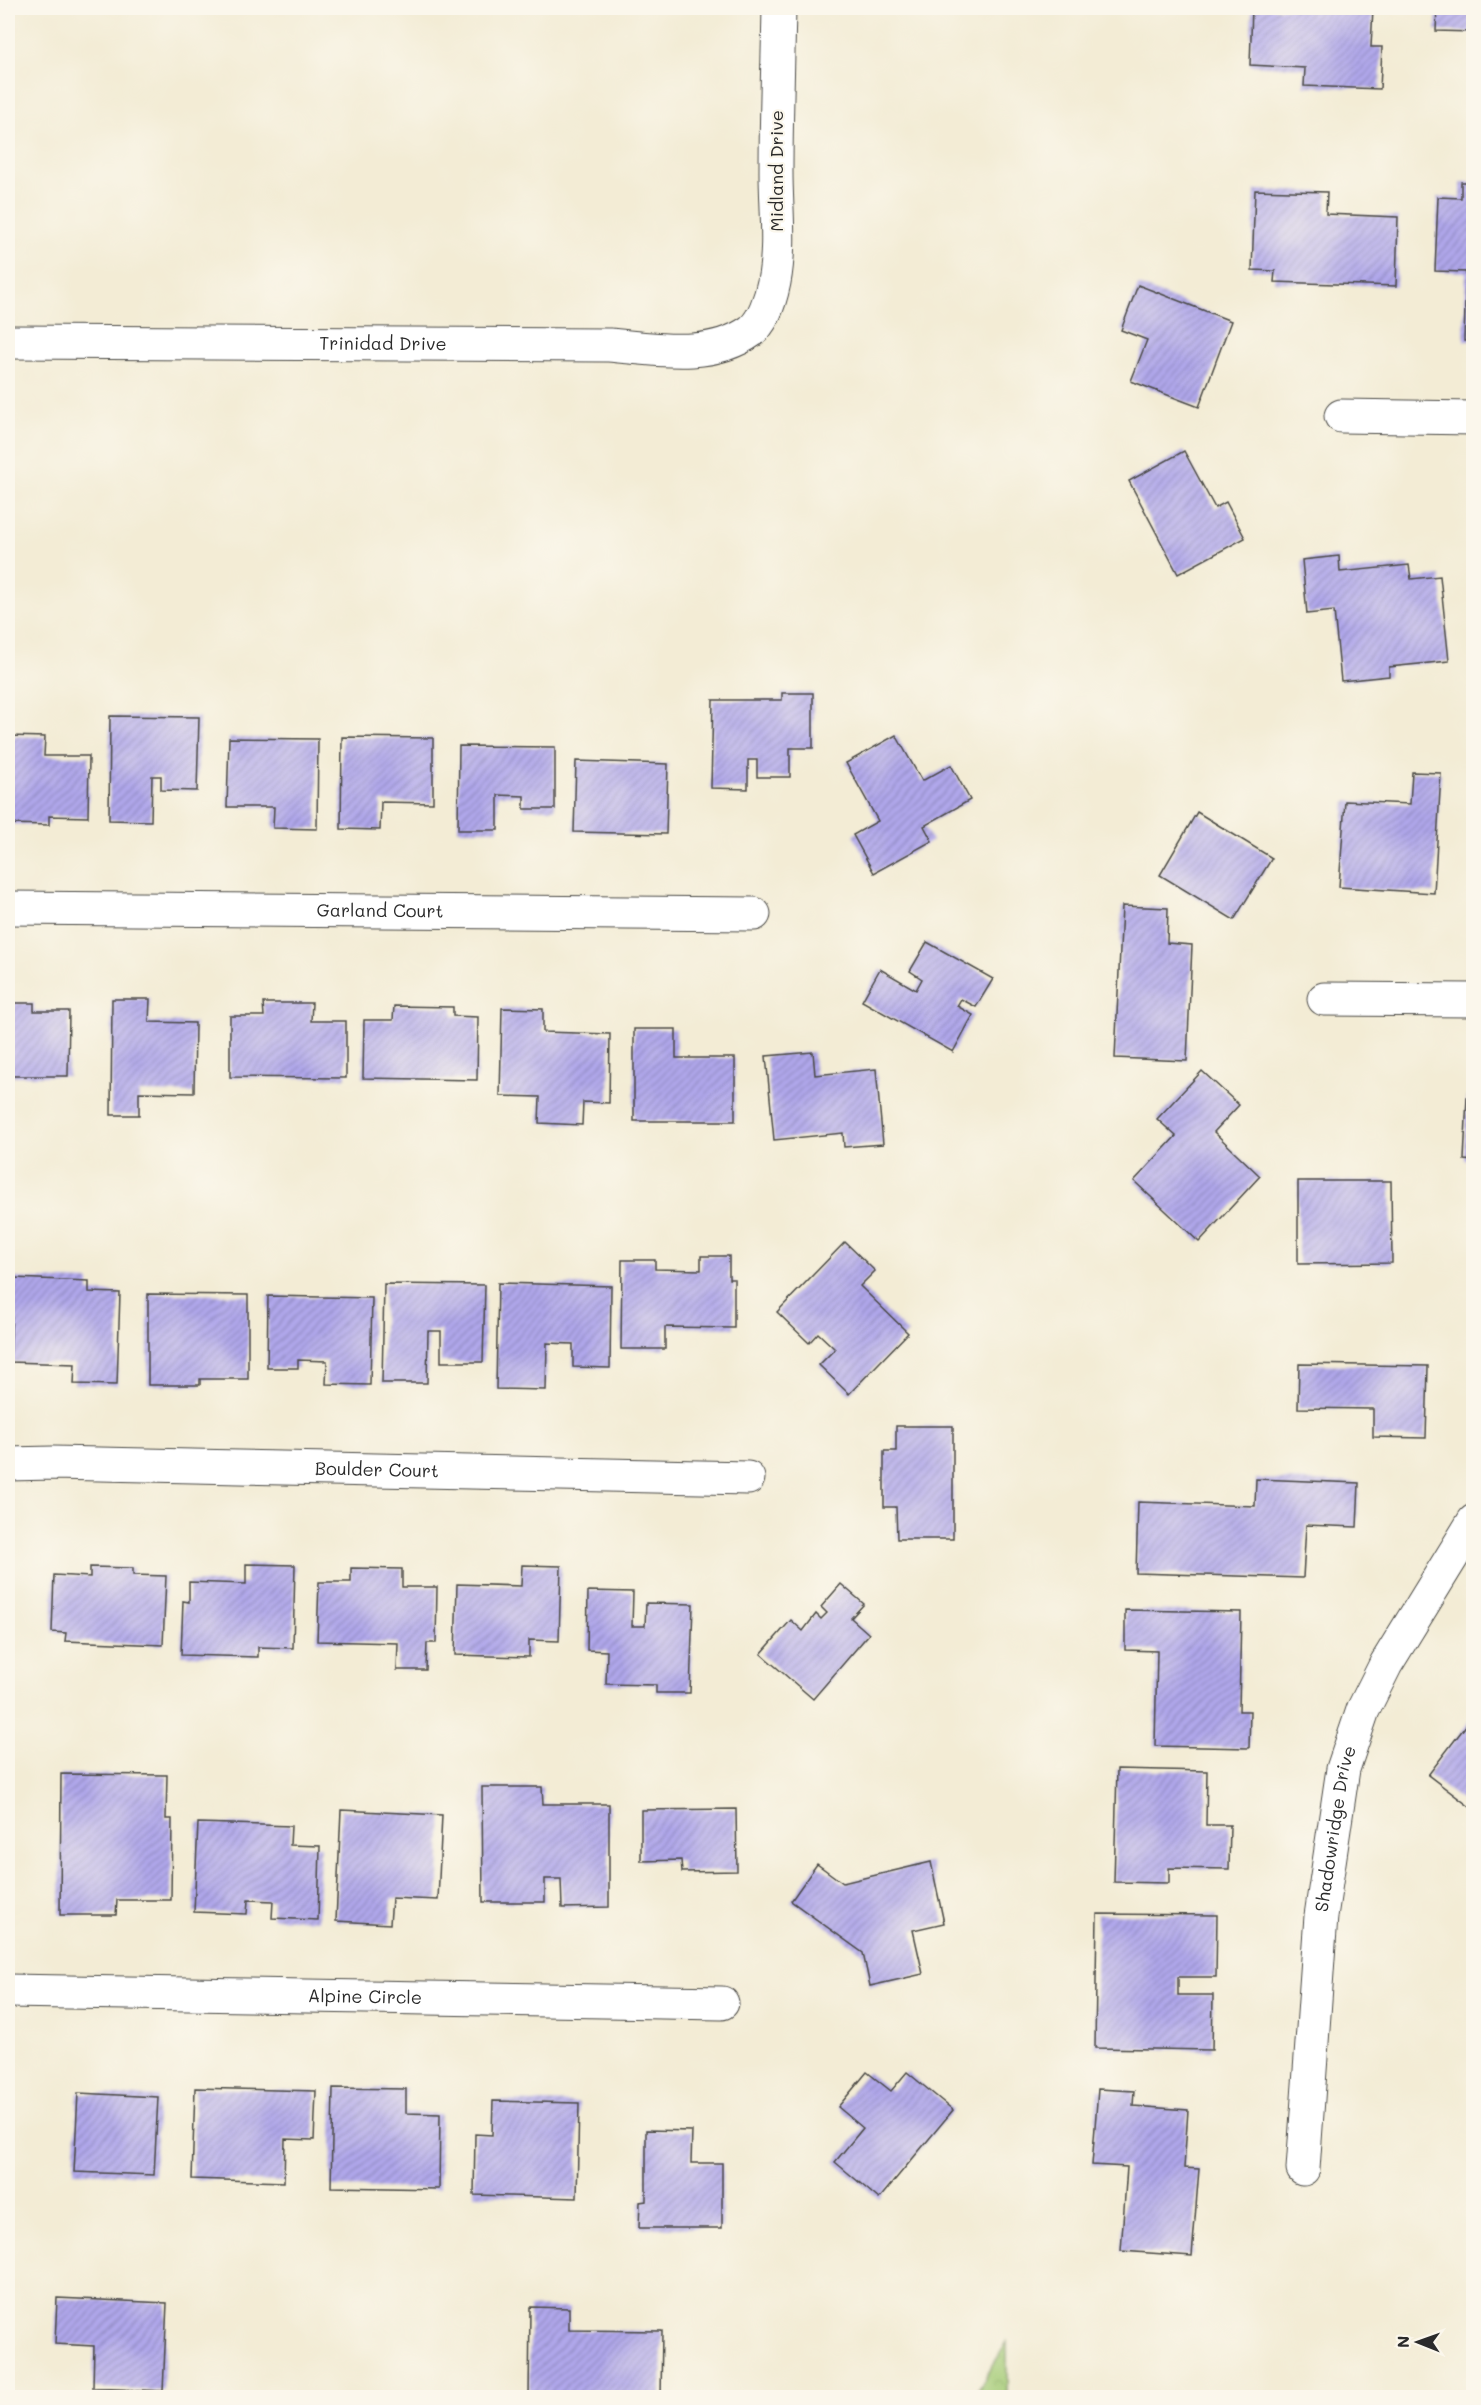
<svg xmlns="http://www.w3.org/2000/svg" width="1481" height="2405" viewBox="0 0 1481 2405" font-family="Mali,sans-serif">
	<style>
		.park { fill: url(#park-crowns); stroke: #687b50; stroke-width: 1.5 }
		.building { fill: url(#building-hatch) }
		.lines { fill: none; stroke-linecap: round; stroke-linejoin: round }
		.minor-casing { stroke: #494844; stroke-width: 35 }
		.minor { stroke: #fff; stroke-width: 33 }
		.labels { text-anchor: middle; stroke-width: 4.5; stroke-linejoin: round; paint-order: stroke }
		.street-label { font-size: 18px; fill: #2b2b2b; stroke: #fbf7ec }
	</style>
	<defs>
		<pattern id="park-crowns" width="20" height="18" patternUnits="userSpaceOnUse" patternTransform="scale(1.5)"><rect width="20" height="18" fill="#a4cb76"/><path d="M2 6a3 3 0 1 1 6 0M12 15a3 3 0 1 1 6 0" fill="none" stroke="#8dae66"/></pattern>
		<pattern id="building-hatch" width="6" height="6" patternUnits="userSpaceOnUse" patternTransform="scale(1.5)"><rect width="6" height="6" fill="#b0a7eb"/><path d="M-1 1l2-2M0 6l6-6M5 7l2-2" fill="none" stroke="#8f88bf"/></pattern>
	</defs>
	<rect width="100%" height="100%" fill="#fbf7ec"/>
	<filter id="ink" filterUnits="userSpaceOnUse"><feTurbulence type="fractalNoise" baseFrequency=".0167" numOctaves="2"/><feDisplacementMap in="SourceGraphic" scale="12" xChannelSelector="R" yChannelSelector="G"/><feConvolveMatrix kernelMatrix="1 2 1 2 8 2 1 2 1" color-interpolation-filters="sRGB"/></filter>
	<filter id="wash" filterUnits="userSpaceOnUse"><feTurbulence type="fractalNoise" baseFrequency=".008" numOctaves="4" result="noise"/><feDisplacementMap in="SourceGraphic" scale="24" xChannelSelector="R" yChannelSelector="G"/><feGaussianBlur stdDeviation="1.35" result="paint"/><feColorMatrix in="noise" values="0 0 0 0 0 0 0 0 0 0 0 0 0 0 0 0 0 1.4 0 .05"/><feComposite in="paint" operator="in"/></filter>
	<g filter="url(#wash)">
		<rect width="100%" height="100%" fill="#f3ecd5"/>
		<path class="park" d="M1007 2342V2397H974Z"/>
		<g id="blocks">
			<g class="building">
				<path d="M1252 8H1373L1371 47H1382L1380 89 1304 86 1305 68 1250 65Z"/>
				<path d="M1437 8H1474V32L1436 31Z"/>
				<path d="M1461 182H1474V341H1464L1466 272 1435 271 1438 197 1461 198Z"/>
				<path d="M1255 190 1327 192 1326 214 1398 217 1396 286 1274 282 1275 271 1252 270Z"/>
				<path d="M1138 285 1231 321 1199 407 1131 381 1147 340 1121 330Z"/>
				<path d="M1184 451 1215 508 1226 502 1245 538 1178 574 1129 481Z"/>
				<path d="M1339 556 1340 572 1409 565 1411 579 1440 576 1449 661 1389 667V676L1341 681 1334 611 1307 614 1302 560Z"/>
				<path d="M782 693H813V748H790V777H757V760H748V789L711 788 713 700H782Z"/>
				<path d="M110 716 199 717 197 791 161 790V776H152L151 821 109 820Z"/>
				<path d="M896 735 922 781 951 765 970 800 924 826 932 841 874 873 853 835 878 821 846 763Z"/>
				<path d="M8 736 45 737 44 756H89L88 817 49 816V825L8 824Z"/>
				<path d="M342 737 433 738V803L381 802 380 830 341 829Z"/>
				<path d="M229 738 318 739 317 829 273 828 274 807H227Z"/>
				<path d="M459 746 555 747V809H524V796L498 795V830H458Z"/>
				<path d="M576 761 668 764 666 834 574 832Z"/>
				<path d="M1412 772 1441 773 1434 893 1339 887 1345 801 1410 804Z"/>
				<path d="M1197 812 1272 858 1234 920 1160 875Z"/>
				<path d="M1122 906 1168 908 1167 943 1192 945 1187 1061 1115 1058Z"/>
				<path d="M927 942 993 979 976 1007 961 999 957 1006 973 1015 953 1052 862 1001 880 969 916 990 922 979 910 971Z"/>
				<path d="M112 999H150L149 1022 195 1023 194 1093 139 1092V1115H111Z"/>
				<path d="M8 1003H34V1011H69L68 1076H8Z"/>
				<path d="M263 1003H312L311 1021H346V1078L230 1077V1016H264Z"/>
				<path d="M394 1006 453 1007V1016L478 1017 477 1080 363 1078 364 1020H393Z"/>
				<path d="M502 1008 543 1009V1032L610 1034 609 1103 583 1102 582 1125 539 1123 540 1097 500 1096Z"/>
				<path d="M634 1029H676V1058H735V1121H634Z"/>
				<path d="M813 1052 815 1075 876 1069 883 1144 844 1147 843 1133 774 1140 766 1056Z"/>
				<path d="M1202 1071 1239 1105 1214 1132 1260 1176 1199 1242 1134 1181 1176 1136 1157 1119Z"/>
				<path d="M1467 1097H1474V1161L1464 1160Z"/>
				<path d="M1298 1181H1391L1392 1263 1298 1264Z"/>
				<path d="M845 1242 875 1271 860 1286 908 1333 849 1394 819 1365 835 1349 818 1333 809 1343 777 1312Z"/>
				<path d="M701 1256H729V1279H734V1328L665 1327V1349H621L622 1260H655V1269L701 1270Z"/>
				<path d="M13 1278 89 1281V1292L120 1293 117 1385 74 1384 75 1364 10 1362Z"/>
				<path d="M498 1283 611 1286 610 1368 573 1367V1344L547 1343 546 1390 496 1389Z"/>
				<path d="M384 1284 485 1285 483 1362H441V1331H428L427 1383H382Z"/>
				<path d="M148 1294 248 1295V1379H200V1385H148Z"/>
				<path d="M268 1296 372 1298 370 1385 326 1384 327 1361 298 1360V1368H267Z"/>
				<path d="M1299 1364 1428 1366 1426 1438 1373 1437V1409L1298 1408Z"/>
				<path d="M896 1426H953V1539H897L896 1507H884V1451H896Z"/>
				<path d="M1256 1479 1359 1483 1357 1527 1306 1525 1303 1578 1136 1573 1138 1502 1255 1506Z"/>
				<path d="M246 1564 295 1565 293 1648 258 1647V1657L181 1655 183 1601 189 1602V1582L246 1584Z"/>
				<path d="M522 1565 561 1566 559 1641 529 1640V1657L455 1655 457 1584 521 1586Z"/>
				<path d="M90 1567 133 1568V1575L166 1576 163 1645 65 1641 66 1633 52 1632 54 1575 90 1577Z"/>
				<path d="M351 1568 402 1569V1587H437L436 1643H427L426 1670H397L398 1643 317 1641 319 1582H351Z"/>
				<path d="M841 1584 864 1604 851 1618 869 1634 813 1699 761 1654 791 1620 803 1631 816 1614 821 1619 827 1613 821 1607Z"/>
				<path d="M588 1591 633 1592 632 1626H645L646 1603 693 1604 690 1693H656V1685L606 1684 607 1651 587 1650Z"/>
				<path d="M1125 1610 1241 1612 1239 1711H1250L1249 1748 1155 1746 1157 1651 1125 1650Z"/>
				<path d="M1474 1715V1810L1428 1775Z"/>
				<path d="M1117 1769 1207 1771 1206 1825H1230L1229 1869 1169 1868V1883L1114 1882Z"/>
				<path d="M61 1774 167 1775 166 1819H172L171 1900H117L116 1915H60Z"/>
				<path d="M482 1787H542L543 1804H609V1907L562 1908 561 1879H545V1902H483Z"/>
				<path d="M736 1809 737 1871 682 1872 681 1860 641 1861V1810Z"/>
				<path d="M341 1810 442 1815 438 1900 392 1898 390 1924 336 1921Z"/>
				<path d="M198 1823 291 1826 290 1845 320 1846 318 1920 272 1918 273 1901 248 1900 247 1914 194 1912Z"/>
				<path d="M931 1862 944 1923 913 1930 923 1974 870 1986 863 1953 791 1901 817 1864 843 1883Z"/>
				<path d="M1097 1914 1217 1915 1216 1977H1178V1995H1213L1212 2050 1095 2048Z"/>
				<path d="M867 2072 891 2091 907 2072 953 2110 879 2199 835 2162 863 2128 838 2107Z"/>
				<path d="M195 2088 316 2091 314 2140 285 2139 284 2182 192 2179Z"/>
				<path d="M333 2088 406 2089V2113L440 2114 439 2189 331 2187Z"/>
				<path d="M1098 2089 1134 2091 1133 2106 1188 2110 1184 2168 1199 2169 1192 2256 1121 2251 1127 2167 1092 2165Z"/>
				<path d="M78 2093 158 2097 154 2175 74 2172Z"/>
				<path d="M493 2101 579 2103 577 2198 474 2195 475 2134 492 2135Z"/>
				<path d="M646 2130 692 2131 691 2163H722V2228H639L640 2202 646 2201Z"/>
				<path d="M57 2298 167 2303 163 2391 93 2388 94 2346 55 2344Z"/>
				<path d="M530 2307 569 2308V2330L662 2331 661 2398H529Z"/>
			</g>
		</g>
	</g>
	<g filter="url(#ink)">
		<use href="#blocks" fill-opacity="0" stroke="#494844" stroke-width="1.5"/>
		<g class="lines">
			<defs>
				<g id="minor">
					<path id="s1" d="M8 342 609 345C655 349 711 360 751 331 764 321 771 297 774 282 781 246 776 209 776 172 776 117 778 62 779 8"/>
					<path d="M1341 416 1474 418"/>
					<path id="s2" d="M8 908 754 914"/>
					<path d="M1324 999 1474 1000"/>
					<path id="s3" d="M8 1464 53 1463 748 1478"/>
					<path id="s4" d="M8 1991 722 2003"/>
					<path id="s5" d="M1303 2169 1321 1916 1343 1769 1363 1710 1386 1664 1474 1521"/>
				</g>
			</defs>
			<use href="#minor" class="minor-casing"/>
			<use href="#minor" class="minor"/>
		</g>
	</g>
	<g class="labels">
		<g class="street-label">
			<text transform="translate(777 171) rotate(-90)" y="6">Midland Drive</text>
			<text dy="6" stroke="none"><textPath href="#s1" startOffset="375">Trinidad Drive</textPath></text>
			<text dy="6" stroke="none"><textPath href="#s2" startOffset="372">Garland Court</textPath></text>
			<text dy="6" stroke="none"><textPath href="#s3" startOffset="369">Boulder Court</textPath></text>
			<text dy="6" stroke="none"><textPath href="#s5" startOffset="342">Shadowridge Drive</textPath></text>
			<text dy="6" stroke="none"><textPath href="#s4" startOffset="357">Alpine Circle</textPath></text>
		</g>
	</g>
	<rect width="1481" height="2405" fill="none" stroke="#fbf7ec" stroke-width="30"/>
	<g transform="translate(1418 2342) rotate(271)" stroke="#fbf7ec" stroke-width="4.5" paint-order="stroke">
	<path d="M0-4.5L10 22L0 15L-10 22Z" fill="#2b2b2b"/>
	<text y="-9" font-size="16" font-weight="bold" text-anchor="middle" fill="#2b2b2b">N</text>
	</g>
</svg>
